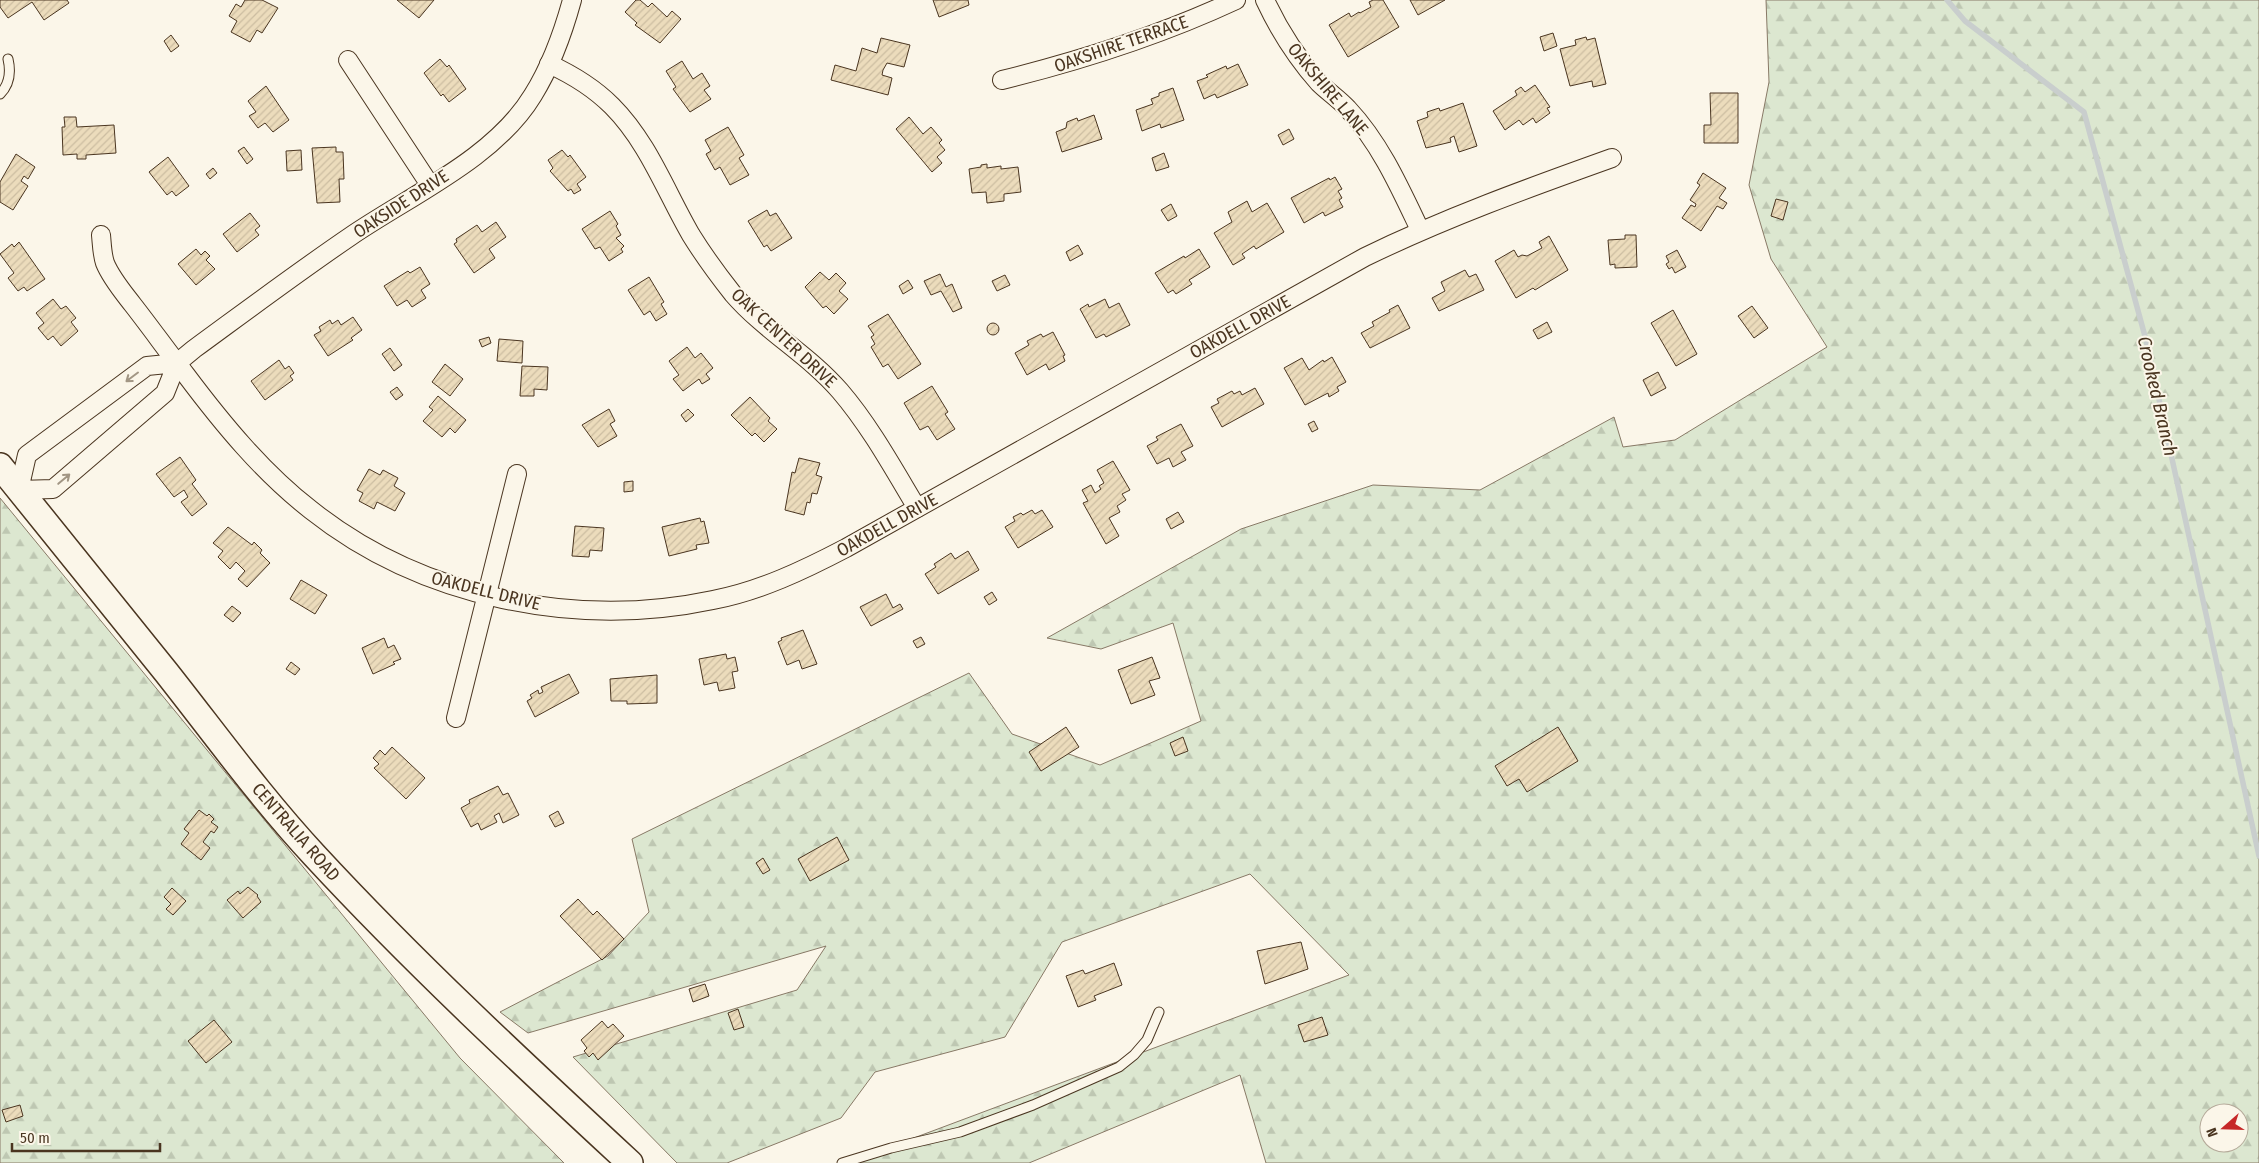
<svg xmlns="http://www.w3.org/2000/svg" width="2259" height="1163" viewBox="0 0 2259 1163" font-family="'Fira Sans Condensed',sans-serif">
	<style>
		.forest { fill: url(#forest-firs); stroke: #887966; fill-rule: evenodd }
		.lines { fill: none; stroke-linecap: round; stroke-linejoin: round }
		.stream { stroke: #c9cecd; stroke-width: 5.5 }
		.building { fill: url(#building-hatch); stroke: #4a3520 }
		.lane-casing { stroke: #4a3520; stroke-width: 11 }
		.street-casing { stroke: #4a3520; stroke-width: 20 }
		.secondary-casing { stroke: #4a3520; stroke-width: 28 }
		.lane { stroke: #fbf6e9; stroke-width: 9 }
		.street { stroke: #fbf6e9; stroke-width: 18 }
		.secondary { stroke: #fbf6e9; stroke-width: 25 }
		.oneway { stroke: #a29684 }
		.labels { text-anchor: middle; stroke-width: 4; stroke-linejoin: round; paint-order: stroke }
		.street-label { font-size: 18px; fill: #4a3520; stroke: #fbf6e9 }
		.water-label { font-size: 19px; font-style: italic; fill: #4a3520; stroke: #fbf6e9 }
	</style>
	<defs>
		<pattern id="forest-firs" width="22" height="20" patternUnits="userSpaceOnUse" patternTransform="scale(1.25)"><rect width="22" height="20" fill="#dce7d0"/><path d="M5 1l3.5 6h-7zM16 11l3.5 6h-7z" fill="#bec7b2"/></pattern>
		<pattern id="building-hatch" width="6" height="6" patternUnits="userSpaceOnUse" patternTransform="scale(1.25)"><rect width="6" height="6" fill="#ecdcbc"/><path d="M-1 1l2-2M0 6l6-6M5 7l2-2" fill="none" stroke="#ccbda1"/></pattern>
	</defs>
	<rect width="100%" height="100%" fill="#fbf6e9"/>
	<g class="forest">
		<path d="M1766 0H2259V1163H1266L1240 1075 1029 1163H847L1349 975 1250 874 1062 942 1005 1037 875 1072 841 1118 727 1163H677L573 1057 797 990 826 946 528 1033 500 1012 608 956 649 912 632 839 969 673 1012 734 1100 765 1201 721 1173 623 1101 649 1047 638 1241 529 1373 485 1480 490 1614 417 1623 447 1675 440 1827 347 1771 259 1749 185 1769 82ZM2209 1113H2239V1143H2209Z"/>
		<path d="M0 498 460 1058 564 1163H0Z"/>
	</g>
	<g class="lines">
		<path class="stream" d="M1947 0 1965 21 2084 112 2146 340 2259 856"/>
	</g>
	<g class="building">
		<path d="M0 0H67L69 3 44 20 32 2 8 18 0 7Z"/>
		<path d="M245 0H262L278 8 262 33 257 30 250 42 231 32 237 21 229 16 236 4 241 7Z"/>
		<path d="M397 0H434L419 18Z"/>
		<path d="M636 0H640L648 7 652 3 667 17 672 11 681 19 660 43 635 25 637 23 625 12Z"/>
		<path d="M933 0H968L969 5 939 17Z"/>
		<path d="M1373 0H1383L1399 27 1348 57 1329 25 1349 13 1351 17 1359 12 1360 13 1371 7 1369 2Z"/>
		<path d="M1410 0H1445L1418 15Z"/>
		<path d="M1553 33 1557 46 1544 51 1540 37Z"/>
		<path d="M171 35 179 46 171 52 164 41Z"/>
		<path d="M1586 37 1587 40 1595 38 1606 84 1593 87 1592 81 1570 86 1560 49 1576 45 1575 40Z"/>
		<path d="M881 38 910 45 904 67 887 63 883 70 882 75 892 78 888 95 831 80 835 65 856 71 862 48 877 53Z"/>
		<path d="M440 59 447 67 449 65 466 89 449 102 443 94 441 96 424 73Z"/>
		<path d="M682 61 693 79 702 73 710 86 704 90 711 99 690 112 673 89 676 87 666 71Z"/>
		<path d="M1238 64 1248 85 1217 98 1215 94 1204 99 1197 81 1208 77 1206 75 1226 66 1227 69Z"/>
		<path d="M1535 85 1550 107 1547 108 1550 113 1536 123 1533 118 1523 125 1519 120 1505 130 1493 111 1517 95 1515 91 1521 87 1525 92Z"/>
		<path d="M266 86 289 120 273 132 265 123 258 128 249 116 256 112 248 101Z"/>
		<path d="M1173 88 1184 120 1161 128 1160 124 1142 131 1136 110 1153 104 1151 99 1159 96V93Z"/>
		<path d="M1710 93H1738V143H1704V125H1711Z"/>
		<path d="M1463 103 1477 146 1459 152 1454 136 1450 138 1451 142 1426 148 1417 121 1428 117 1427 112 1439 108 1440 111Z"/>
		<path d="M1094 115 1102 139 1062 152 1056 132 1066 128 1067 122 1077 118 1078 121Z"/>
		<path d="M64 117H76L77 127 114 125 116 153 86 155V159H77V154L63 155 62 127H65Z"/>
		<path d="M909 117 923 134 931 127 942 140 939 143 945 150 937 157 942 163 932 172 896 129Z"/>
		<path d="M728 127 744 155 739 158 749 175 730 185 720 167 715 170 706 154 711 151 705 140Z"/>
		<path d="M1289 129 1294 139 1283 145 1278 135Z"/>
		<path d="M244 147 253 159 247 164 238 151Z"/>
		<path d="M336 147V152H343L344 179H339L340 202 317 203 312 148Z"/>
		<path d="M301 150 302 170 287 171 286 151Z"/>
		<path d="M562 150 568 157 570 155 586 177 577 184 581 190 574 194 571 189 568 191 550 171 553 168 548 160Z"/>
		<path d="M1164 153 1169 167 1156 171 1152 158Z"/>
		<path d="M16 154 35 167 28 179 24 176 21 181 28 186 13 210 0 202V182Z"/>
		<path d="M168 157 189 186 176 196 172 191 167 195 149 172Z"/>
		<path d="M987 164V168L1001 166V169L1018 167 1021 192 1004 194V201L987 203 986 192 972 193 969 169 981 167V165Z"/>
		<path d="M213 168 217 173 210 179 206 174Z"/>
		<path d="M1703 173 1726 188 1719 198 1727 203 1723 209 1717 206 1701 231 1682 218 1691 205 1695 207 1696 204 1690 200 1700 185 1697 183Z"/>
		<path d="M1335 177 1342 189 1338 191 1342 198 1339 200 1343 207 1325 216 1323 212 1304 223 1291 198 1329 178 1330 180Z"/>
		<path d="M1776 199 1788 202 1783 220 1771 216Z"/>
		<path d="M1247 201 1252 212 1267 203 1284 232 1256 249 1254 246 1242 254 1245 258 1233 265 1214 233 1232 222 1228 212Z"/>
		<path d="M1171 204 1177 216 1168 221 1161 210Z"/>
		<path d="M767 210 770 216 776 213 792 238 771 251 767 245 764 247 748 221Z"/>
		<path d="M610 211 618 224 616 226 621 235 616 238 624 246 621 249 623 252 609 261 600 247 595 249 582 229Z"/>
		<path d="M250 213 260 226 255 230 259 235 237 252 223 234Z"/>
		<path d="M496 222 506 237 489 249 495 258 474 273 454 244 457 242 456 239 477 225 482 232Z"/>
		<path d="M1625 235H1636L1637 267 1615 268V264L1610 265 1608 240 1625 239Z"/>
		<path d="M1549 236 1568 270 1535 290 1533 288 1516 298 1495 261 1514 250 1518 257 1522 255 1527 256 1542 248 1539 242Z"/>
		<path d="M19 242 45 279 27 291 24 287 18 291 8 278 14 273 0 254 12 244 14 247Z"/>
		<path d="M1078 245 1083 254 1070 261 1066 252Z"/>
		<path d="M196 249 201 255 205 251 210 256 206 260 215 269 196 285 178 264Z"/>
		<path d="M1199 249 1210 267 1189 280 1192 284 1176 294 1173 290 1168 293 1155 273 1184 256 1185 258Z"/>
		<path d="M1677 250 1686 267 1675 273 1672 267 1669 269 1666 264 1669 262 1666 256Z"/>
		<path d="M420 267 430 284 421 290 426 298 412 307 407 300 397 306 384 286 408 271 410 273Z"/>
		<path d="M1465 270 1469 277 1476 274 1484 290 1439 311 1432 298 1445 291 1441 282Z"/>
		<path d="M820 272 829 280 836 273 846 283 839 291 848 299 834 314 826 306 823 308 805 287Z"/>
		<path d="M940 274 946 287 952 284 962 308 953 312 941 291 931 295 924 281Z"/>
		<path d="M1005 275 1010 285 997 291 992 281Z"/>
		<path d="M649 277 664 302 661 304 667 314 656 321 650 311 644 315 628 290Z"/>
		<path d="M908 280 913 288 903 294 899 286Z"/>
		<path d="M53 299 61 309 66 306 76 318 71 322 78 331 61 346 53 336 48 340 38 328 44 323 36 313Z"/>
		<path d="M1105 299 1109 308 1119 303 1130 325 1106 337 1104 334 1096 338 1080 309 1088 304 1089 307Z"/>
		<path d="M1398 305 1410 328 1370 348 1361 333 1374 326 1372 322 1390 312 1389 310Z"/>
		<path d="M1752 306 1768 328 1754 338 1738 316Z"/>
		<path d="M1673 310 1697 354 1676 366 1651 323Z"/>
		<path d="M888 314 921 364 898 379 888 364 883 367 871 347 875 344 871 337 874 335 868 326Z"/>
		<path d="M353 317 362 330 351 338 353 340 328 356 314 335 321 331 319 327 330 320 332 324 338 320 341 325Z"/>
		<path d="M1547 322 1552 332 1538 339 1533 330Z"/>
		<circle cx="993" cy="329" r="6"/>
		<path d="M1053 332 1065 355 1063 356 1065 361 1049 370 1046 364 1027 375 1015 353 1029 345 1027 341 1041 334 1043 337Z"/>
		<path d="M489 337 491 343 482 347 479 340Z"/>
		<path d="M499 339 523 341 522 363 497 361Z"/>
		<path d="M687 347 695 358 701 353 713 368 706 374 710 379 702 384 699 379 683 391 673 379 679 375 669 361Z"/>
		<path d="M390 348 402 365 394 371 382 354Z"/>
		<path d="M1332 357 1346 382 1337 387 1339 391 1329 397 1328 393 1305 405 1284 368 1302 358 1309 370 1323 360 1324 362Z"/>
		<path d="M279 360 285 369 289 366 294 373 290 376 293 380 265 400 251 381Z"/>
		<path d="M445 364 463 379 450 396 432 382Z"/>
		<path d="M522 366 548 367 547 390 534 389V396H520Z"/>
		<path d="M1658 372 1666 388 1651 396 1643 380Z"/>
		<path d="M932 386 948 412 945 414 955 429 937 440 928 426 920 430 904 403Z"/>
		<path d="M397 387 403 395 396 400 390 392Z"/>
		<path d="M1255 388 1264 404 1222 427 1211 407 1219 403 1217 399 1232 391 1234 394 1240 391 1242 395Z"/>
		<path d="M438 396 466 420 455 433 450 428 442 437 423 421 433 410 429 407Z"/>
		<path d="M750 397 770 418 768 421 777 429 764 442 755 433 752 436 731 415Z"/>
		<path d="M609 409 615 421 610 424 617 436 598 447 582 425Z"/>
		<path d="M688 409 694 415 686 422 681 415Z"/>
		<path d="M1314 421 1318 429 1312 432 1308 424Z"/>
		<path d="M1181 424 1193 446 1181 452 1186 460 1173 467 1169 458 1157 464 1147 446 1158 440 1156 437Z"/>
		<path d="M180 457 196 480 192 484 207 504 192 516 181 502 188 497 184 490 174 497 156 474Z"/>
		<path d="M799 458 820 463 816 475 822 477 817 494 812 493 810 503 807 502 804 515 785 510 792 472 795 473Z"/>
		<path d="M1113 461 1130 490 1122 494 1126 500 1117 506 1120 512 1109 518 1119 536 1106 544 1083 503 1088 501 1082 490 1091 485 1095 493 1101 489 1099 486 1104 483 1097 470Z"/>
		<path d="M369 469 380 475 383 470 398 478 394 486 405 493 395 511 377 502 374 509 359 501 363 493 357 490Z"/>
		<path d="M633 481V491L624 492V482Z"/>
		<path d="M1032 510 1035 514 1042 510 1053 527 1018 548 1005 527 1015 521 1013 517 1021 513 1023 515Z"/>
		<path d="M1178 512 1184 522 1171 529 1166 519Z"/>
		<path d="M700 518 701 522 704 521 709 543 696 545 697 549 669 556 662 527Z"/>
		<path d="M575 526 604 528 602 551 590 550 589 557 572 556Z"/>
		<path d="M228 527 252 545 254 542 262 550 260 553 270 563 247 587 238 579 245 571 236 562 230 569 218 557 223 551 213 543Z"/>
		<path d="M968 551 979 570 938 594 925 574 936 567 934 564 951 553 955 559Z"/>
		<path d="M301 580 327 595 315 614 290 599Z"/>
		<path d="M992 592 997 600 989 605 984 597Z"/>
		<path d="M886 594 893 608 900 604 903 609 871 626 860 607Z"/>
		<path d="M232 606 241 613 233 622 224 615Z"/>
		<path d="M803 630 817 664 802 669 799 660 787 665 778 642 782 640 781 638Z"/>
		<path d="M921 637 925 644 917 648 913 641Z"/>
		<path d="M384 638 388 648 394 645 401 659 393 662 395 664 373 674 362 648Z"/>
		<path d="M726 654 727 659 735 657 738 671 732 672 735 688 719 691 717 682 704 685 699 659Z"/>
		<path d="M1152 657 1160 678 1149 681 1155 695 1131 704 1118 670Z"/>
		<path d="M291 662 300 669 295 675 286 669Z"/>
		<path d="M569 674 579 693 535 717 527 701 532 698 530 695 538 690 539 694 543 692 541 687Z"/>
		<path d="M657 675V703L627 704V701H611L610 679Z"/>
		<path d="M1066 727 1079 747 1041 771 1029 752Z"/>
		<path d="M1558 727 1578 761 1527 792 1519 779 1507 786 1495 766Z"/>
		<path d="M1183 737 1188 751 1175 756 1170 743Z"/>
		<path d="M392 747 425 778 406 799 374 768 379 764 373 758 380 750 385 755Z"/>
		<path d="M498 786 503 795 508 793 519 815 503 823 499 813 494 816 497 822 481 830 478 823 471 827 461 808 470 803 469 800Z"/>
		<path d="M199 810 207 816 209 814 214 819 211 822 218 827 214 833 211 831 203 842 210 848 201 860 181 844 189 833 184 829Z"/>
		<path d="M558 811 564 823 555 827 549 816Z"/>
		<path d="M837 837 849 860 810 881 798 859Z"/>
		<path d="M763 858 770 870 763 874 756 863Z"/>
		<path d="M248 887 258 895 257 896 261 902 243 918 227 900 238 891 240 894Z"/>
		<path d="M172 888 186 901 173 915 166 909 171 904 164 897Z"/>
		<path d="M578 899 593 915 597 911 624 939 602 960 560 916Z"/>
		<path d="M1301 942 1308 969 1265 984 1257 951Z"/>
		<path d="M1114 963 1122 985 1094 996 1096 1000 1078 1007 1066 976 1083 970 1085 974Z"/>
		<path d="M705 984 709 996 693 1002 689 989Z"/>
		<path d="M738 1009 744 1027 734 1030 728 1013Z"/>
		<path d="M1322 1017 1328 1035 1304 1042 1298 1025Z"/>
		<path d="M214 1020 232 1042 206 1063 188 1041Z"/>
		<path d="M602 1021 608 1028 613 1024 624 1036 598 1060 593 1053 589 1057 584 1051 587 1048 581 1040Z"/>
		<path d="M20 1105 23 1116 6 1122 2 1110Z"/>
	</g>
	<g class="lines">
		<defs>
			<g id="lane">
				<path d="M0 94C10 84 11 72 8 59"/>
				<path d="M842 1163 891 1148 960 1132 1033 1105 1119 1067 1134 1055 1147 1040 1159 1012"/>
			</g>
			<g id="street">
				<path d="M1265 0C1279 30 1297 58 1319 83 1328 92 1339 99 1348 109 1380 143 1400 188 1420 230"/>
				<path d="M348 60 430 185"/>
				<path d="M549 64C573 75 594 88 612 106 648 142 666 192 691 235 704 256 718 275 733 294 765 331 808 354 840 391 870 426 893 468 917 508"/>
				<path d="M1002 80C1083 60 1161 35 1236 0"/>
				<path d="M101 235C102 245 102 254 105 263 111 278 123 292 133 305 151 328 168 352 186 375 222 423 263 473 311 510 422 598 576 629 713 600 760 591 804 570 846 548L1365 257C1445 218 1528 188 1612 158"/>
				<path d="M177 363 147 366 27 455 19 490 53 489 165 393 177 363 194 349C246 311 298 272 351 236 411 195 495 158 533 95 551 66 563 33 572 0"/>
				<path d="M456 718 517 474"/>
			</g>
			<path id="secondary" d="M0 466C55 535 111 603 166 672 215 734 261 798 315 856 414 963 522 1063 630 1163"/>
		</defs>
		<use href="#lane" class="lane-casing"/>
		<use href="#street" class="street-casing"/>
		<use href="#secondary" class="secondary-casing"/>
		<use href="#lane" class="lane"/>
		<use href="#street" class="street"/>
		<use href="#secondary" class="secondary"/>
	</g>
	<defs><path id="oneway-shaft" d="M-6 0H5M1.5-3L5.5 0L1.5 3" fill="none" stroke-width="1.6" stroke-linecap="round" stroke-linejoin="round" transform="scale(1.25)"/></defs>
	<g class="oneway">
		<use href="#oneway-shaft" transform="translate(132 377) rotate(143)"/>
		<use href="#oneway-shaft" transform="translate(64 479) rotate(-40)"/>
	</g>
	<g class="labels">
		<g class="street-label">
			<text transform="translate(1121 44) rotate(-19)" y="6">OAKSHIRE TERRACE</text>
			<text transform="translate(1328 89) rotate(50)" y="6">OAKSHIRE LANE</text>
			<text transform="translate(401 204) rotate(-33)" y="6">OAKSIDE DRIVE</text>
			<text transform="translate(1240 327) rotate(-29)" y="6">OAKDELL DRIVE</text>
			<text transform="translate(784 338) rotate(43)" y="6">OAK CENTER DRIVE</text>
			<text transform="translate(887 525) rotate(-29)" y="6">OAKDELL DRIVE</text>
			<text transform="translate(486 591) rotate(14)" y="6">OAKDELL DRIVE</text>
			<text transform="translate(296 832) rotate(49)" y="6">CENTRALIA ROAD</text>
		</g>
		<g class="water-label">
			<text transform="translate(2158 396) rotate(77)" y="7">Crooked Branch</text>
		</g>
	</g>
	<g transform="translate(2224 1128) rotate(250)"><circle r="24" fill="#fbf6e9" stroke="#b4a999"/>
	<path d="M0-4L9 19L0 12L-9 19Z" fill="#c62828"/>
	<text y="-8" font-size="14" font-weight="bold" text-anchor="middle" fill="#4a3520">N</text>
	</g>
	<path d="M12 1143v8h148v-8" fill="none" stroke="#4a3520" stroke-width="2.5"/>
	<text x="20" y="1143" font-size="15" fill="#4a3520" stroke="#fbf6e9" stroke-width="4" paint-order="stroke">50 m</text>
</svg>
